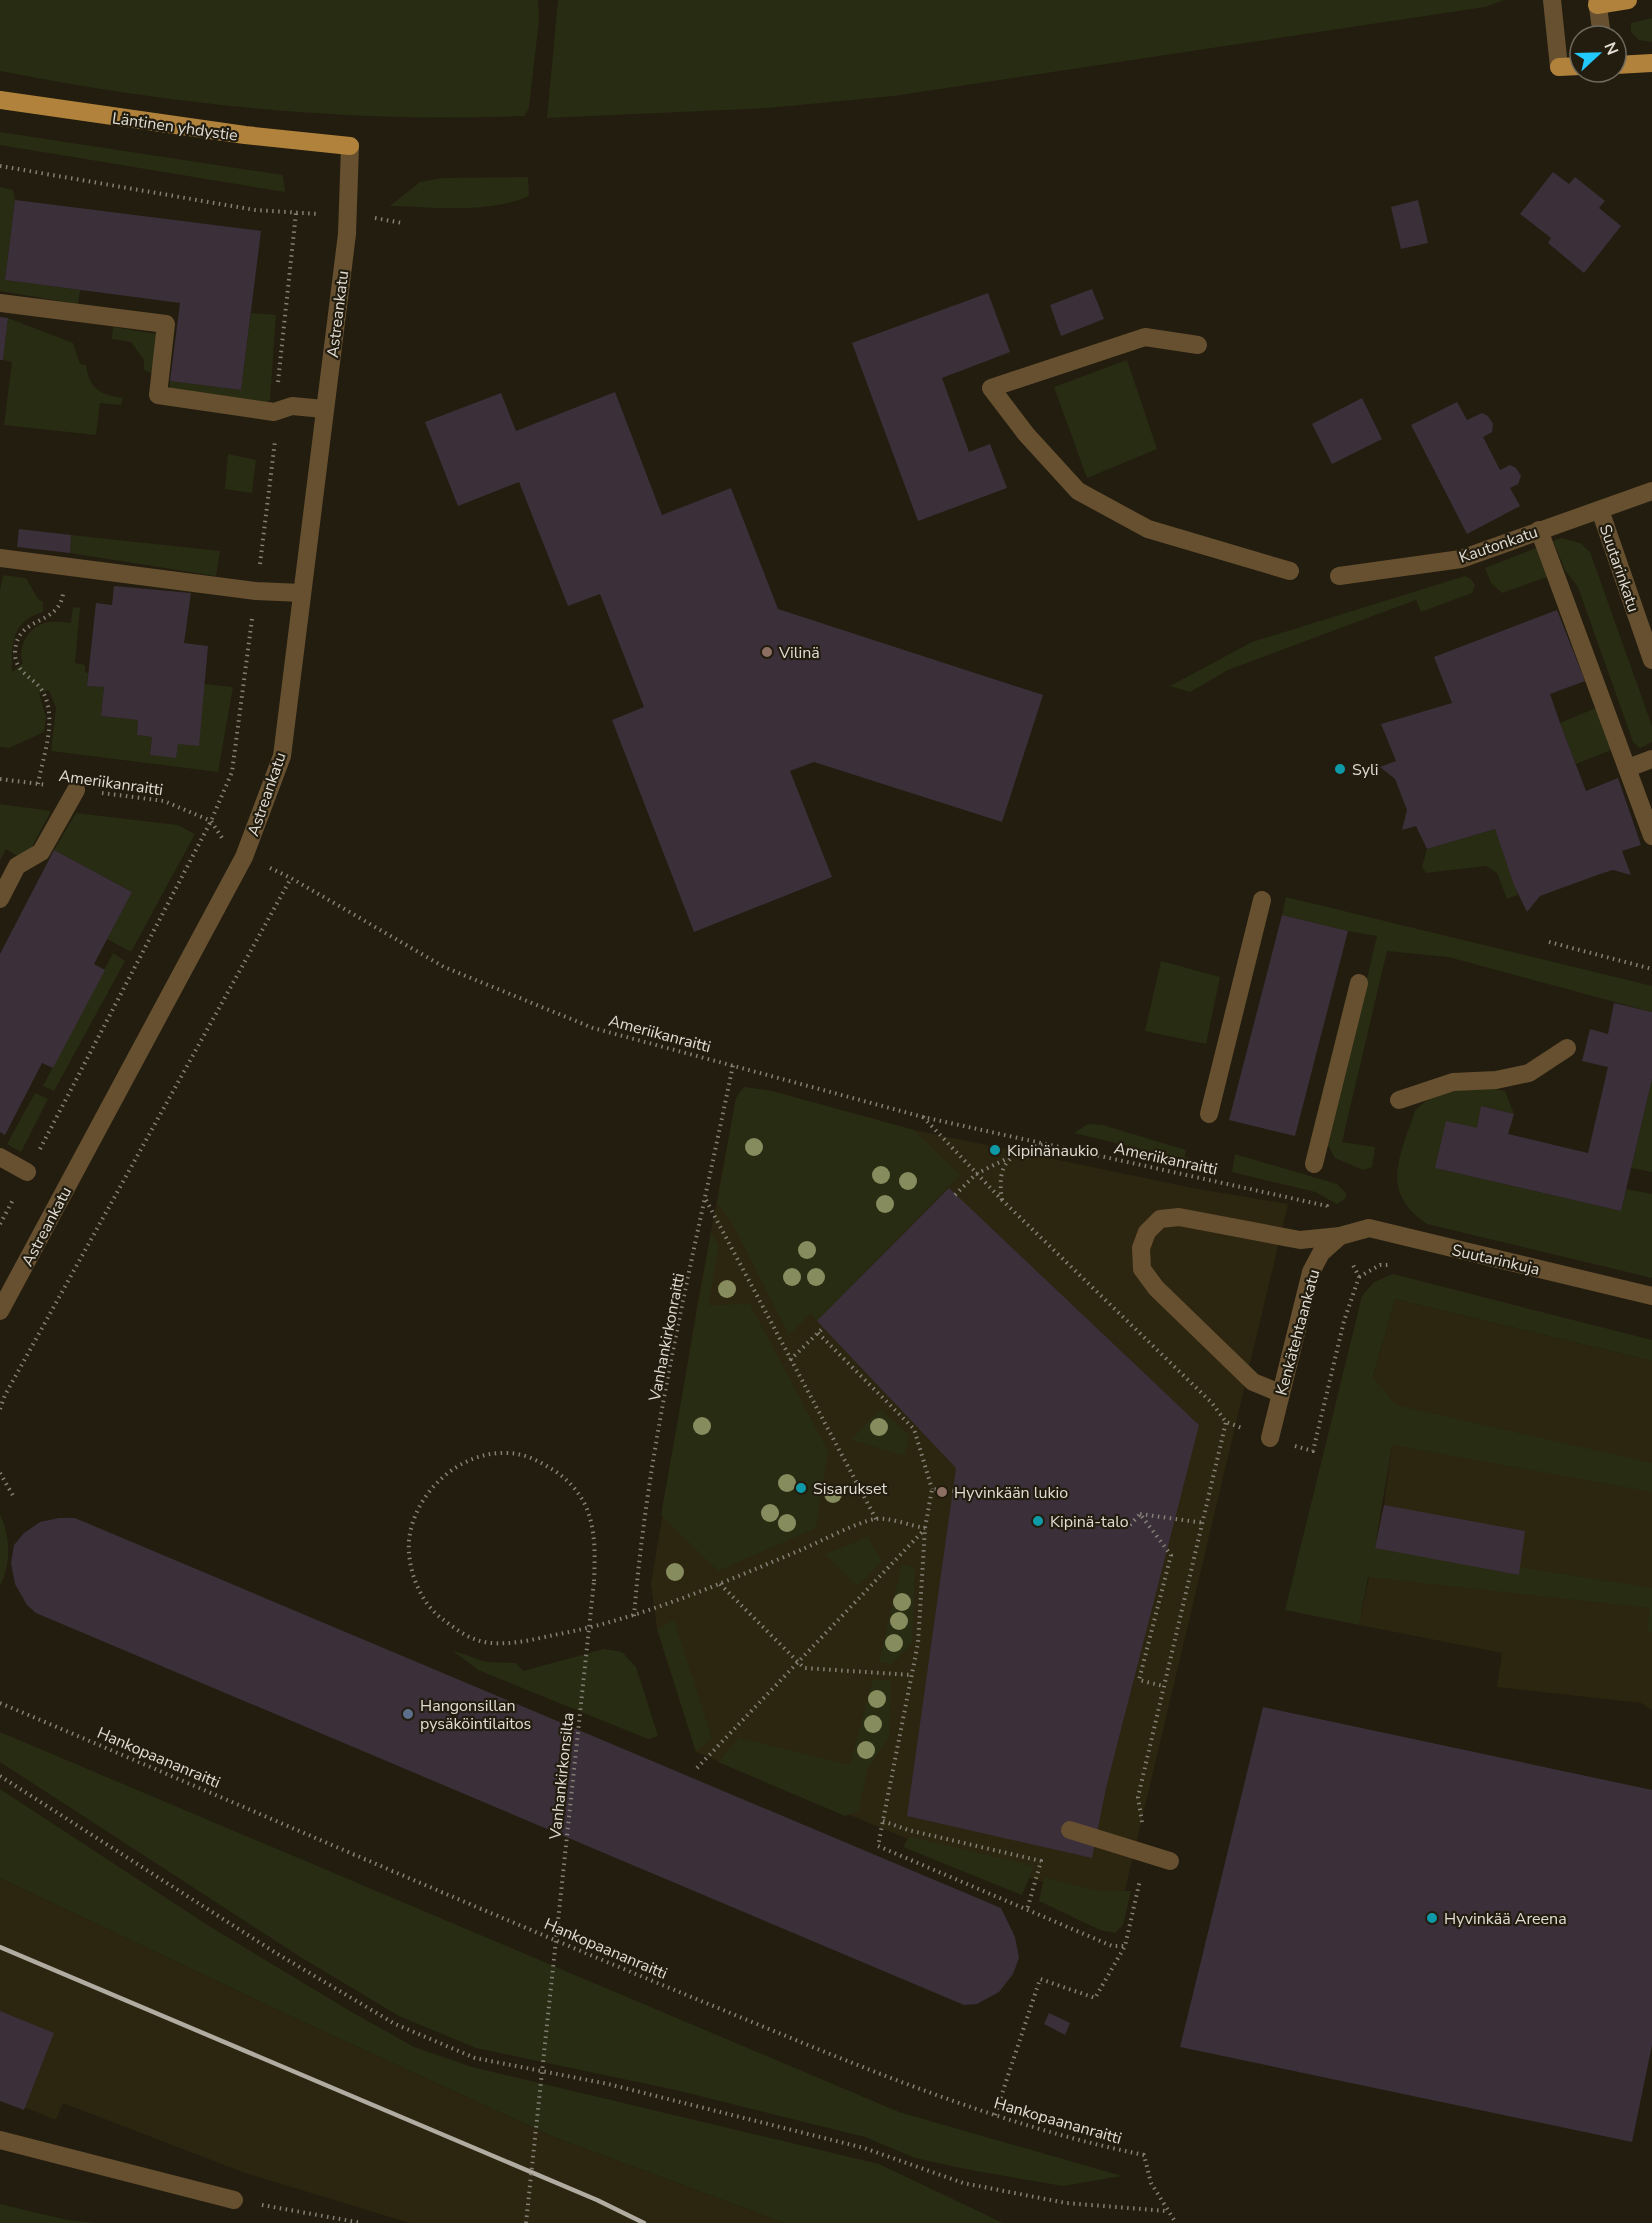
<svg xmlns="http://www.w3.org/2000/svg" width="1652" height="2223" viewBox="0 0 1652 2223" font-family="'Nunito Sans',sans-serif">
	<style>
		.built { fill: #2c2510 }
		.green { fill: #282c13 }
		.building { fill: #3b2f3a }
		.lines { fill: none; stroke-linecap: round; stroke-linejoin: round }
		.path { stroke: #848075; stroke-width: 4; stroke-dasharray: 1.5 4.5; stroke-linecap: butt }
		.minor { stroke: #675030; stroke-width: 18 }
		.major { stroke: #b1823b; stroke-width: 18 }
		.rail { stroke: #b1aca2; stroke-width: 4.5 }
		.path-bridge { stroke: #848075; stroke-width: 4; stroke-dasharray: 1.5 4.5; stroke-linecap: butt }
		.tree { fill: #878c5e }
		.education-dot { fill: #8d6e63; stroke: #221d0f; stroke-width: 2 }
		.culture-dot { fill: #0f9aa8; stroke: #221d0f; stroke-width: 2 }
		.service-dot { fill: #5c6f8a; stroke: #221d0f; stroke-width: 2 }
		.labels { text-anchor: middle; stroke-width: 4.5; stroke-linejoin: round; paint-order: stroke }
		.street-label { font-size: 16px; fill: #e0dcd3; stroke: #221d0f }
		.poi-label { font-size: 16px; fill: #e0dcd3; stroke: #221d0f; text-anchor: start }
	</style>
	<rect width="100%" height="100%" fill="#221d0f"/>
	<g class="built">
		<path d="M744 1087 772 1091 914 1130 1198 1189 1288 1204 1121 1907 908 1839 696 1752 657 1629 651 1584 697 1306 736 1098Z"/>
		<path d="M1395 1299 1652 1361V1710L1641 1703 1497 1687 1502 1653 1359 1625 1384 1505 1392 1445 1367 1399Z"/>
		<path d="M0 1878 299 2020 554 2137 785 2223H410L245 2173 63 2103 56 2120 24 2107 0 2011Z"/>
	</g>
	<g class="green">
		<path d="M0 0H538L539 20 529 107 525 116C350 123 172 105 0 71Z"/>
		<path d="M558 0H1504L1485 7 893 96 768 108 547 118Z"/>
		<path d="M1652 18V42L1639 40 1631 32V23Z"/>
		<path d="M0 132 283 175 285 192 0 145Z"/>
		<path d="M528 177 529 196C488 214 434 207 390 206L420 182 442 178Z"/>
		<path d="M0 187 13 190 15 200 5 280 80 290 78 304 0 291Z"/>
		<path d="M251 313 276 315 270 400 264 403 173 390 170 387V381L241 390Z"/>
		<path d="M8 318 73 343 80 364 86 365C89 389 101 395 123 398L121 405 100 403 96 435 4 425 12 362 3 360Z"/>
		<path d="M113 327 157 334 152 373 144 370V360L131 342 112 339Z"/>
		<path d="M1127 360 1157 449 1087 478 1054 387Z"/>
		<path d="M228 454 256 460 252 493 225 489Z"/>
		<path d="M71 535 220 551 216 576 70 553Z"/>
		<path d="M1562 538 1580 543 1590 552 1652 726V742L1640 748 1633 742 1578 587 1565 570 1553 541Z"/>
		<path d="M1536 548 1547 577 1502 593 1491 583 1485 568Z"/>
		<path d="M3 575 26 578 38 599 43 602V612C12 620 11 645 12 672L23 663C17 649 27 629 42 624 51 620 62 622 71 623L73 607 80 608 75 663 85 665V672L88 673 87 686 104 687 101 716 138 720 137 735 152 737 150 755 176 757 178 744 204 684 233 687 218 772 51 751 56 708 49 690 39 693 46 717 44 732 9 748 0 747V590Z"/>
		<path d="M1465 576 1471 579 1475 585 1472 593 1421 612 1416 600 1228 670 1190 692 1170 686 1252 642Z"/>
		<path d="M1596 708 1611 750 1576 764 1560 723Z"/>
		<path d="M0 804 51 811 25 860 6 849 0 860Z"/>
		<path d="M76 813 178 825 195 834 131 952 107 939 132 892 54 850Z"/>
		<path d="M1495 829 1518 895 1507 899 1497 873 1486 866 1426 873 1422 867 1427 849Z"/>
		<path d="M1286 897 1652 986V1012L1448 957 1387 951 1342 1142 1375 1147 1372 1167 1363 1170 1335 1158 1328 1145 1377 936 1348 931 1282 915Z"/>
		<path d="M113 953 125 961 54 1091 43 1086Z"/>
		<path d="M1161 961 1220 977 1206 1044 1145 1031Z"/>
		<path d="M1652 1079V1172L1631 1168Z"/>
		<path d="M1479 1086 1505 1091 1514 1114 1482 1106 1477 1128 1435 1168 1621 1211 1626 1189 1652 1194V1278L1427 1224C1379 1192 1400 1156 1415 1111 1428 1094 1458 1090 1479 1086Z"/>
		<path d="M744 1087 772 1091 914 1130 960 1175 817 1321 811 1313 789 1335 731 1221 717 1204 736 1098Z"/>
		<path d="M35 1093 48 1099 21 1152 7 1144Z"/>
		<path d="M1088 1124 1103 1125 1186 1150 1185 1157 1189 1158 1188 1161 1074 1133Z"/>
		<path d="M1235 1154 1337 1184 1346 1193V1198L1337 1204 1315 1192 1232 1172Z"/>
		<path d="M711 1232 719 1247 708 1305 750 1304 828 1451 816 1528 718 1571 661 1515Z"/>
		<path d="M1393 1274 1652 1340V1361L1395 1299 1373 1377 1396 1405 1652 1463V1492L1392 1445 1375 1547 1518 1575 1519 1567 1652 1588V1632H1648L1649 1608 1368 1577 1359 1625 1285 1610 1362 1296 1374 1282Z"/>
		<path d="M880 1409 909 1435 905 1456 851 1440Z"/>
		<path d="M0 1514C11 1538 11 1563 0 1586Z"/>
		<path d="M868 1537 882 1562 857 1586 825 1554Z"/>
		<path d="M902 1564 915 1568 912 1643 892 1664 879 1662Z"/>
		<path d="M674 1620 712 1738 696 1752 657 1629Z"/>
		<path d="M604 1649 622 1652 636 1667 658 1736 648 1739 478 1670 452 1650 486 1662 516 1663 523 1671Z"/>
		<path d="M873 1679 891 1681 889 1738 867 1770 859 1811 845 1816 718 1762 739 1738 850 1765Z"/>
		<path d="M0 1732 899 2112 1122 2176 1063 2186 970 2170 915 2158 865 2137 680 2091 476 2048 399 2016 302 1958 0 1762Z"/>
		<path d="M0 1789 209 1926 350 2011 414 2047 472 2067 879 2164 1003 2223H785L554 2137 299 2020 0 1878Z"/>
		<path d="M909 1837H911L1034 1866 1022 1895 903 1847Z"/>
		<path d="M1044 1877 1098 1891H1131L1123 1925 1115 1933 1100 1930 1039 1901Z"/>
		<path d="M0 2204 67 2220 96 2223H0Z"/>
	</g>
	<g class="building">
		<path d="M1553 172 1569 184 1575 177 1605 201 1599 208 1621 226 1584 273 1548 243 1551 238 1520 214Z"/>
		<path d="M15 200 261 231 241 390 170 381 180 303 5 280Z"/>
		<path d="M1418 200 1428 243 1401 249 1391 207Z"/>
		<path d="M1092 289 1104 319 1061 336 1050 305Z"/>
		<path d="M988 293 1010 352 942 378 969 452 990 444 1007 488 918 521 852 343Z"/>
		<path d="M0 317 8 318 3 360H0Z"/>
		<path d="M615 392 662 515 731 488 778 609 1043 695 1002 822 814 762 790 771 832 877 694 932 612 720 644 707 600 594 568 606 519 482 458 506 425 422 501 393 516 431Z"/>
		<path d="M1362 398 1382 439 1332 464 1312 424Z"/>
		<path d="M1457 402 1467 420 1482 413 1488 416 1493 424 1492 432 1483 437 1500 470 1510 465 1516 468 1521 476 1518 484 1510 488 1520 506 1467 534 1411 425Z"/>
		<path d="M19 529 71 535 70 553 17 547Z"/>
		<path d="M114 586 191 593 184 643 208 646 199 746 178 744 176 758 150 755 152 737 137 735 138 720 101 716 104 687 87 686 96 603 112 605Z"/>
		<path d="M1557 610 1585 681 1550 694 1560 723 1586 791 1618 778 1641 845 1622 851 1631 875 1613 870 1600 874 1540 896 1527 912 1514 885 1495 829 1427 849 1416 826 1402 830 1407 810 1395 779 1380 767 1396 761 1381 724 1452 703 1434 657Z"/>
		<path d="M54 850 132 892 94 964 105 970 53 1068 42 1063 5 1135 0 1132V954Z"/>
		<path d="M1282 915 1348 931 1295 1136 1229 1120Z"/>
		<path d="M1614 1003 1652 1012V1079L1621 1211 1435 1168 1446 1121 1477 1128 1481 1106 1514 1114 1508 1134 1588 1153 1608 1067 1582 1061 1590 1029 1608 1034Z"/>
		<path d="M949 1188 1199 1425 1106 1788 1092 1858 907 1816 956 1468 817 1321Z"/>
		<path d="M1384 1505 1525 1531 1519 1575 1375 1548Z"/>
		<path d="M59 1518H75L1001 1908 1015 1937 1019 1958 1013 1974 999 1992 977 2004 964 2005 36 1613 27 1605 15 1584 11 1563 14 1545 24 1533 40 1522Z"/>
		<path d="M1263 1707 1652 1790V2045L1632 2142 1180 2047Z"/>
		<path d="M0 2011 54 2033 24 2110 0 2101Z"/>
		<path d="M1049 2013 1070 2023 1065 2035 1044 2024Z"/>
	</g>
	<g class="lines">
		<g class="path">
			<path d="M0 166 255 210 319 214"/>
			<path d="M375 218 402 223"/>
			<path d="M278 382 296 213"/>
			<path d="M260 564 275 441"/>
			<path d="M0 779 47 785"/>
			<path d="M38 784C43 756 57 721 44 694 37 678 16 675 15 654 15 615 58 627 63 594"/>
			<path d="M102 793 164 801 211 821 222 838"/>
			<path d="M270 868 291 878 444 967 593 1028 923 1117 1327 1206 1328 1210"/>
			<path d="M1549 942 1652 969"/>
			<path d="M923 1117 1002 1200 1212 1403 1226 1422 1242 1428"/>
			<path d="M40 1149 211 821 232 772 252 619"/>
			<path d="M955 1195 976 1174 1008 1158"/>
			<path d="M706 1200 876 1519"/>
			<path d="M1002 1200C996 1162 1010 1153 1044 1144"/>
			<path d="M0 1224 14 1198"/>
			<path d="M1359 1277 1380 1265H1391"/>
			<path d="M818 1333 914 1429 932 1489"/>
			<path d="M790 1360 823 1328"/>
			<path d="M0 1409 5 1395 291 878"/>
			<path d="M1295 1446 1313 1451 1344 1321 1359 1277 1352 1263"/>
			<path d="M0 1473 15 1499"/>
			<path d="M954 1491 932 1489 925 1528 918 1643 878 1846 1112 1946H1125"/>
			<path d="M1140 1514 1204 1523"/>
			<path d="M1130 1525 1140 1514 1171 1555 1139 1680 1163 1686"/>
			<path d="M594 1581C595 1556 596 1533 587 1509 580 1492 566 1477 550 1468 537 1460 523 1453 507 1453 459 1451 414 1493 409 1540 407 1568 419 1601 441 1618 452 1626 464 1636 477 1640 500 1648 531 1640 554 1635 641 1619 722 1583 803 1549 819 1542 860 1521 875 1519 890 1517 911 1526 925 1528"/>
			<path d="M720 1584 804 1668 912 1675"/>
			<path d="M634 1616C649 1430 696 1247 733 1065"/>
			<path d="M0 1703C230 1800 458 1901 689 1996 838 2057 986 2123 1144 2155L1151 2183 1176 2223"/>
			<path d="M697 1768 925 1529"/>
			<path d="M0 1776 276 1953 395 2024 475 2058 608 2084 864 2148 963 2183 1066 2203 1166 2211"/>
			<path d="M883 1821 908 1830 1041 1861 1027 1910"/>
			<path d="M1142 1822 1138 1797 1226 1422"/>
			<path d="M995 2115 1040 1979 1095 1998 1125 1946 1140 1880"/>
			<path d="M262 2205 362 2223"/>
		</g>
		<g class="minor">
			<path d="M1552 0 1559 67"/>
			<path d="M1597 0 1602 36"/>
			<path d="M0 303 166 324 158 395 274 412 292 406 324 409"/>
			<path d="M1198 345 1145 337 991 388 1026 434 1078 491 1148 529 1290 571"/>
			<path d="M1600 510 1652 660"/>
			<path d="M1539 530 1652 836"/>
			<path d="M0 558 256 591 302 593"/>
			<path d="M1339 576 1461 559 1652 491"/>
			<path d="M1628 768 1652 759"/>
			<path d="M0 899 17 866 41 852 76 790"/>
			<path d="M1399 1100 1453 1082 1496 1080 1529 1073 1567 1048"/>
			<path d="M1209 1114 1262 900"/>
			<path d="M0 1157 27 1172"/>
			<path d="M1314 1164 1359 983"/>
			<path d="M0 1311 244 857 282 756 347 234 350 146"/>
			<path d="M1280 1393 1253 1382 1156 1288 1142 1269 1141 1248 1147 1232 1160 1219 1179 1217 1300 1240 1340 1236 1369 1228 1652 1296"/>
			<path d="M1270 1438 1311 1272 1321 1253 1340 1236"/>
			<path d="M1070 1830 1170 1861"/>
			<path d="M0 2140 234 2200"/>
		</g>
		<g class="major">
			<path d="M1597 5 1628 0"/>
			<path d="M1616 65 1652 63"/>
			<path d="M1559 67 1580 66"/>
			<path d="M0 100 245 135 350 146"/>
		</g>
		<path class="rail" d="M0 1947 597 2200 644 2223"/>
		<path class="path-bridge" d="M526 2223 594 1581"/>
	</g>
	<g class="tree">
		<circle cx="754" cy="1147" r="9"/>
		<circle cx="881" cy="1175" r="9"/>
		<circle cx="908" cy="1181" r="9"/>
		<circle cx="885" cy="1204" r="9"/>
		<circle cx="807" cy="1250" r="9"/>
		<circle cx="792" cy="1277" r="9"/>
		<circle cx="816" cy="1277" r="9"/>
		<circle cx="727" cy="1289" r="9"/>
		<circle cx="702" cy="1426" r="9"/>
		<circle cx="879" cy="1427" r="9"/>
		<circle cx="787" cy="1483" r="9"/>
		<circle cx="833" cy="1494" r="9"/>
		<circle cx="770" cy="1513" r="9"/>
		<circle cx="787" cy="1523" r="9"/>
		<circle cx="675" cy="1572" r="9"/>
		<circle cx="902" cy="1602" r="9"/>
		<circle cx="899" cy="1621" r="9"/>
		<circle cx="894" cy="1643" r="9"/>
		<circle cx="877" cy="1699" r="9"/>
		<circle cx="873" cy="1724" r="9"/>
		<circle cx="866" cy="1750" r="9"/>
	</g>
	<g class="education-dot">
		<circle cx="767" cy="652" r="6"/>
		<circle cx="942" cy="1492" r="6"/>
	</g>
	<g class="culture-dot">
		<circle cx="1340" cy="769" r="6"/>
		<circle cx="995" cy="1150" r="6"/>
		<circle cx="801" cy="1488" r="6"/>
		<circle cx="1038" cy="1521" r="6"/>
		<circle cx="1432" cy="1918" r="6"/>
	</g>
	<circle class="service-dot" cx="408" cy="1714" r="6"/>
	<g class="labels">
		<g class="street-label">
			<text transform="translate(175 126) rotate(8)" y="6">Läntinen yhdystie</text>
			<text transform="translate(337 314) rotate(-83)" y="6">Astreankatu</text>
			<text transform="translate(1498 544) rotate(-19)" y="6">Kautonkatu</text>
			<text transform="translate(1620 568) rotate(71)" y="6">Suutarinkatu</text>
			<text transform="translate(111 782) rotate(8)" y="6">Ameriikanraitti</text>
			<text transform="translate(266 794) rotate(-71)" y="6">Astreankatu</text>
			<text transform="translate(660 1033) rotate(15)" y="6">Ameriikanraitti</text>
			<text transform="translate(1166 1158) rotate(12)" y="6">Ameriikanraitti</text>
			<text transform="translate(46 1226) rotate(-62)" y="6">Astreankatu</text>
			<text transform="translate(1496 1259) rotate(13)" y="6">Suutarinkuja</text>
			<text transform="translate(1297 1332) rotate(-75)" y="6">Kenkätehtaankatu</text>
			<text transform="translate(666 1337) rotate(-79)" y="6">Vanhankirkonraitti</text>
			<text transform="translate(159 1757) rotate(23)" y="6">Hankopaananraitti</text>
			<text transform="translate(561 1776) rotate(-84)" y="6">Vanhankirkonsilta</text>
			<text transform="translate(606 1948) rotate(23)" y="6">Hankopaananraitti</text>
			<text transform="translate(1058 2120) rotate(16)" y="6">Hankopaananraitti</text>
		</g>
		<g class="poi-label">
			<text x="779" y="658">Vilinä</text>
			<text x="1352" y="775">Syli</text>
			<text x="1007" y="1156">Kipinänaukio</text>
			<text x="813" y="1494">Sisarukset</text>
			<text x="954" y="1498">Hyvinkään lukio</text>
			<text x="1050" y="1527">Kipinä-talo</text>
			<text x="420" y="1711">Hangonsillan<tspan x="420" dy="18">pysäköintilaitos</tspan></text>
			<text x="1444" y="1924">Hyvinkää Areena</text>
		</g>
	</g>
	<g transform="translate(1598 54) rotate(68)"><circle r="28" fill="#221d0f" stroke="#6e695d" stroke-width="1.5"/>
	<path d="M0-4.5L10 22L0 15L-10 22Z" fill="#21c9fd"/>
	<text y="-9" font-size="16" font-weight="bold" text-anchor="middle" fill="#e0dcd3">N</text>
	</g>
</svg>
